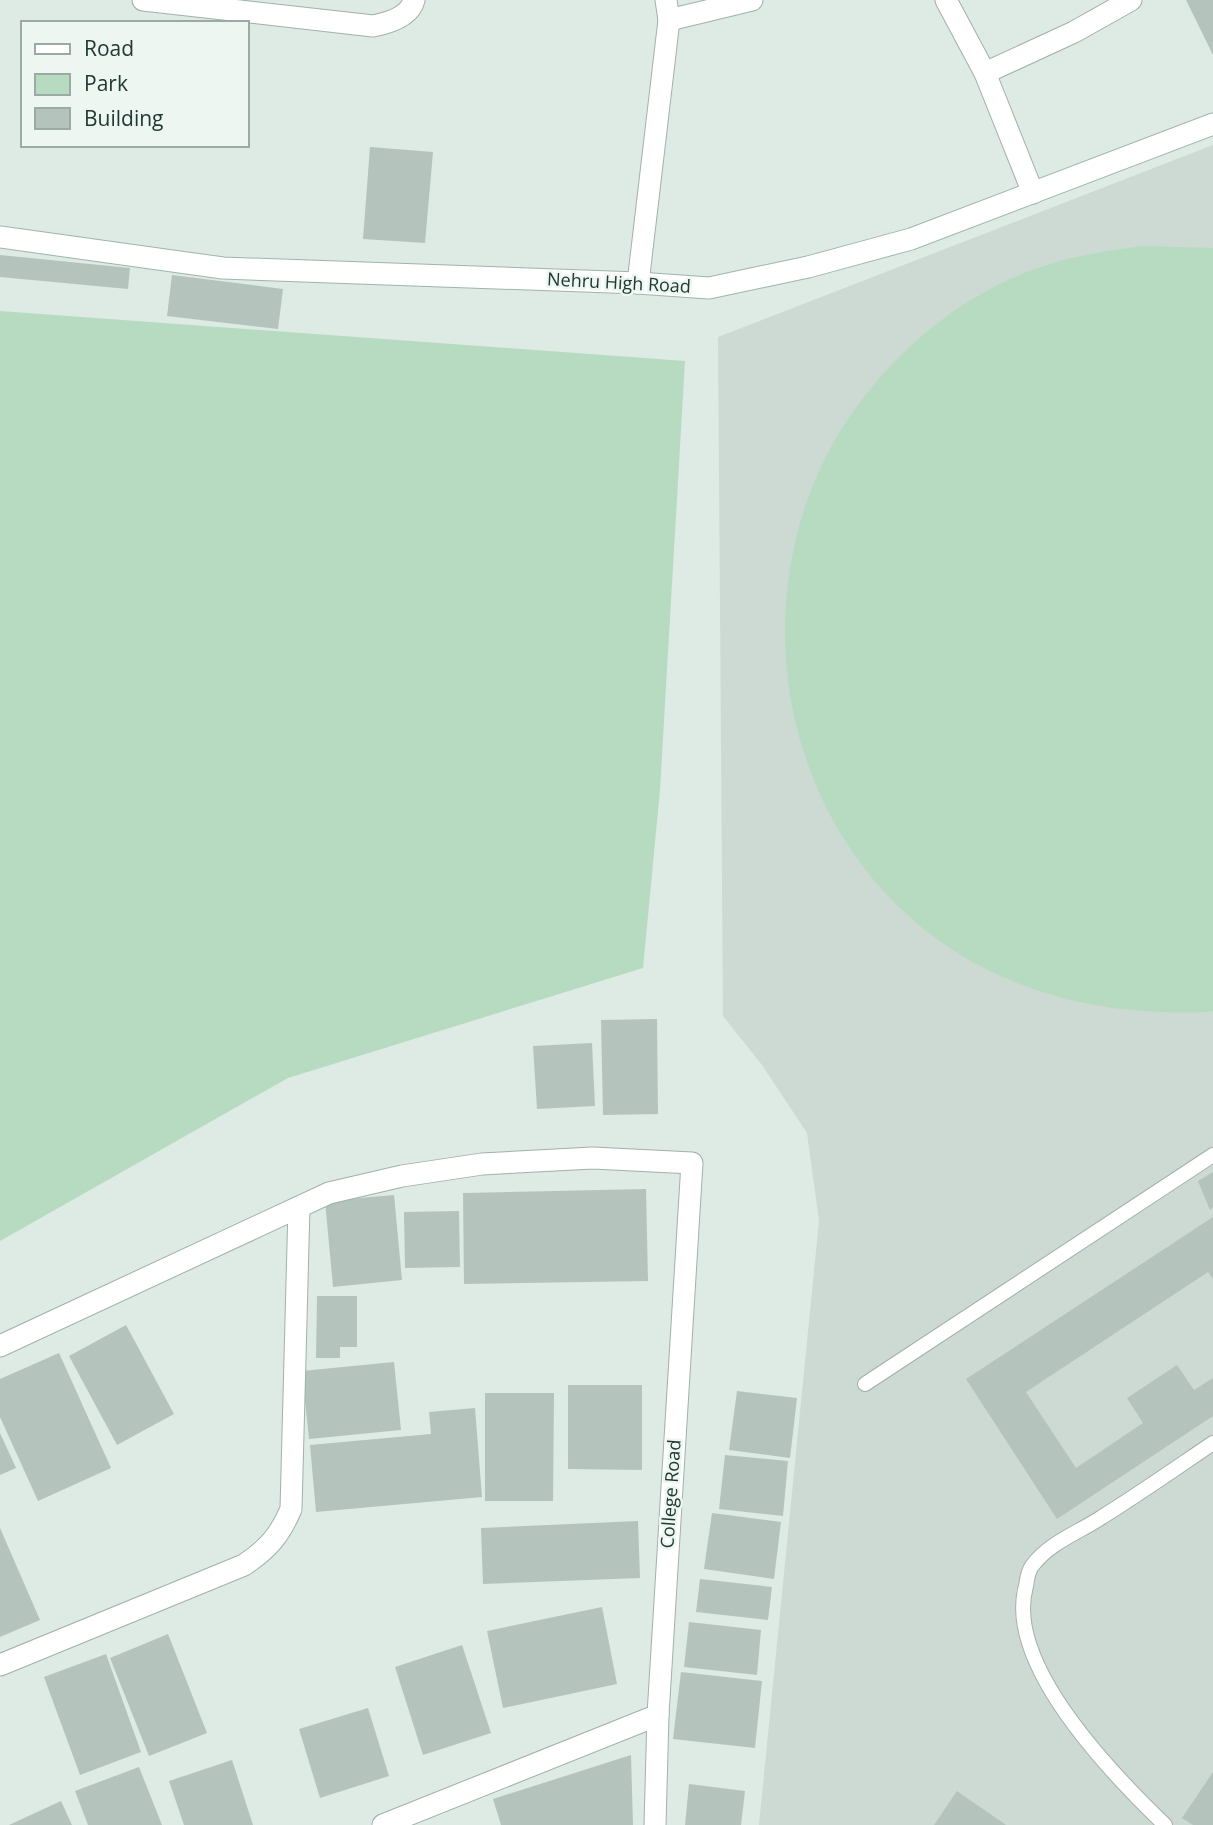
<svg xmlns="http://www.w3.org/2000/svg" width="1213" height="1825" viewBox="0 0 1213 1825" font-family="'Open Sans',sans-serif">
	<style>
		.built { fill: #cdd9d3 }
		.green { fill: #b7dbc0 }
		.building { fill: #b4c4bd }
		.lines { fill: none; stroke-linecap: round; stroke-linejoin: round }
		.lane-casing { stroke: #a1b1ab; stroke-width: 16 }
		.street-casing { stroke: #a1b1ab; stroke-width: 23 }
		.secondary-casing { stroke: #9eb5ac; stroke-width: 23 }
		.lane { stroke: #fff; stroke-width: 14 }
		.street { stroke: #fff; stroke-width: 21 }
		.secondary { stroke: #fff; stroke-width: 21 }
		.labels { text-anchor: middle; stroke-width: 5; stroke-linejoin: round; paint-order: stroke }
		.street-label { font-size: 18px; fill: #203932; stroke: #eef6f2 }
	</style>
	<rect width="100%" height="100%" fill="#deeae4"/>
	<path class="built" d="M1213 145V1825H759L819 1221 807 1133 762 1065 723 1016 718 337Z"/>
	<g class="green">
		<path d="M1144 246 1213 248V1011L1208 1012C1128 1015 1054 1004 982 967 768 855 721 560 877 381 923 327 985 283 1053 263 1083 254 1113 250 1144 246Z"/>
		<path d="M0 311 685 361 660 790 643 968 288 1078 0 1241Z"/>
	</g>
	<g class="building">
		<path d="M1186 0H1213V55Z"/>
		<path d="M370 147 433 152 425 243 363 239Z"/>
		<path d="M0 255 130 268 128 289 0 277Z"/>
		<path d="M172 275 283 289 278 329 167 316Z"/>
		<path d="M657 1019 658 1114 603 1115 601 1020Z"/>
		<path d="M592 1043 595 1106 537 1109 533 1046Z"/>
		<path d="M1213 1172V1207L1210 1210 1198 1181Z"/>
		<path d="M646 1189 648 1281 464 1284 463 1193Z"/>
		<path d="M394 1195 402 1280 333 1287 325 1201Z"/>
		<path d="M459 1211 460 1267 405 1268 404 1212Z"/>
		<path d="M1213 1217V1279L1208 1272 1026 1392 1076 1468 1143 1423 1127 1398 1177 1365 1194 1390 1213 1378V1416L1057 1519 966 1379Z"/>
		<path d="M317 1296H357V1347H340V1358H316Z"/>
		<path d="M126 1325 174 1414 117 1445 69 1356Z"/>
		<path d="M59 1353 111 1468 38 1501 0 1417V1379Z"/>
		<path d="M394 1362 401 1430 309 1439 302 1371Z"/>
		<path d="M568 1385H642V1470L568 1469Z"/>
		<path d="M737 1391 797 1398 790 1458 729 1450Z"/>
		<path d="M485 1393H554L553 1501H485Z"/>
		<path d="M475 1408 482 1497 316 1512 310 1445 431 1434 429 1412Z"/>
		<path d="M0 1433 16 1468 0 1475Z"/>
		<path d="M725 1455 788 1461 783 1516 719 1509Z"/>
		<path d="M712 1513 781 1522 774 1579 704 1569Z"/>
		<path d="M638 1521 640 1578 483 1584 481 1528Z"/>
		<path d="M0 1528 40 1620 0 1637Z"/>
		<path d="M700 1579 772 1587 768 1620 696 1612Z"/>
		<path d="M602 1607 617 1684 503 1708 487 1631Z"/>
		<path d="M689 1622 761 1630 757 1675 684 1667Z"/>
		<path d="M168 1634 207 1733 149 1756 110 1658Z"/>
		<path d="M462 1645 491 1733 423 1755 395 1667Z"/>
		<path d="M106 1654 141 1752 80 1775 44 1677Z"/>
		<path d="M681 1672 762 1681 755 1748 673 1739Z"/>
		<path d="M368 1708 389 1776 320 1798 299 1729Z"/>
		<path d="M631 1755 633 1825H501L493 1799Z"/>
		<path d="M232 1760 253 1825H184L169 1781Z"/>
		<path d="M139 1767 162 1825H88L75 1791Z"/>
		<path d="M1213 1772V1825H1193L1182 1818Z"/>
		<path d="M689 1784 745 1791 741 1825H685Z"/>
		<path d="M957 1791 1006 1825H934Z"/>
		<path d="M61 1801 72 1825H9Z"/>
	</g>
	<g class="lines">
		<defs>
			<g id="lane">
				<path d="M865 1384 1213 1155"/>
				<path d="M1165 1825C1113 1775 1004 1664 1026 1586 1027 1579 1028 1571 1032 1566 1050 1542 1078 1533 1102 1517 1139 1494 1176 1468 1213 1443"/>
			</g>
			<g id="street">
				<path d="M143 0 373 26C388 23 410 17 414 0"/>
				<path d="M946 0 985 73 1033 193"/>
				<path d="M669 20 752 0"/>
				<path d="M985 73 1074 32 1131 0"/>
				<path d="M638 283 669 20 666 0"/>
				<path d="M0 1346 329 1193 402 1176 482 1164 593 1158 692 1163 658 1715 655 1825"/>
				<path d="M0 1665 244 1565C268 1549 280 1535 291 1509L299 1207"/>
				<path d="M383 1825 658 1715"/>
			</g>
			<path id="secondary" d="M0 237 223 268 638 283 709 288 808 267 911 239 1213 124"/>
		</defs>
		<use href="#lane" class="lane-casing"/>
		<use href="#street" class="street-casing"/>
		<use href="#secondary" class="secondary-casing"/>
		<use href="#lane" class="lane"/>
		<use href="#street" class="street"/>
		<use href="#secondary" class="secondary"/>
	</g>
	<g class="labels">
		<g class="street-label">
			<text transform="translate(619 283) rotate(3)" y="6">Nehru High Road</text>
			<text transform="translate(671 1494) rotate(-86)" y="6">College Road</text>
		</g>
	</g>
	<rect x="21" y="21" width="228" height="126" fill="#eef6f2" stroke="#9caaa5" stroke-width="2"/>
	<rect x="35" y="44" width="35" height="10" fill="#ffffff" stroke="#9caaa5" stroke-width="2"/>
	<text x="84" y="56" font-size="21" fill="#203932">Road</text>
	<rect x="35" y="74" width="35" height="21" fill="#b7dbc0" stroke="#9caaa5" stroke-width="2"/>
	<text x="84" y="91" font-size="21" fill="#203932">Park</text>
	<rect x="35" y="108" width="35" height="21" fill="#b4c4bd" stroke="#9caaa5" stroke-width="2"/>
	<text x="84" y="126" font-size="21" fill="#203932">Building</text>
</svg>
